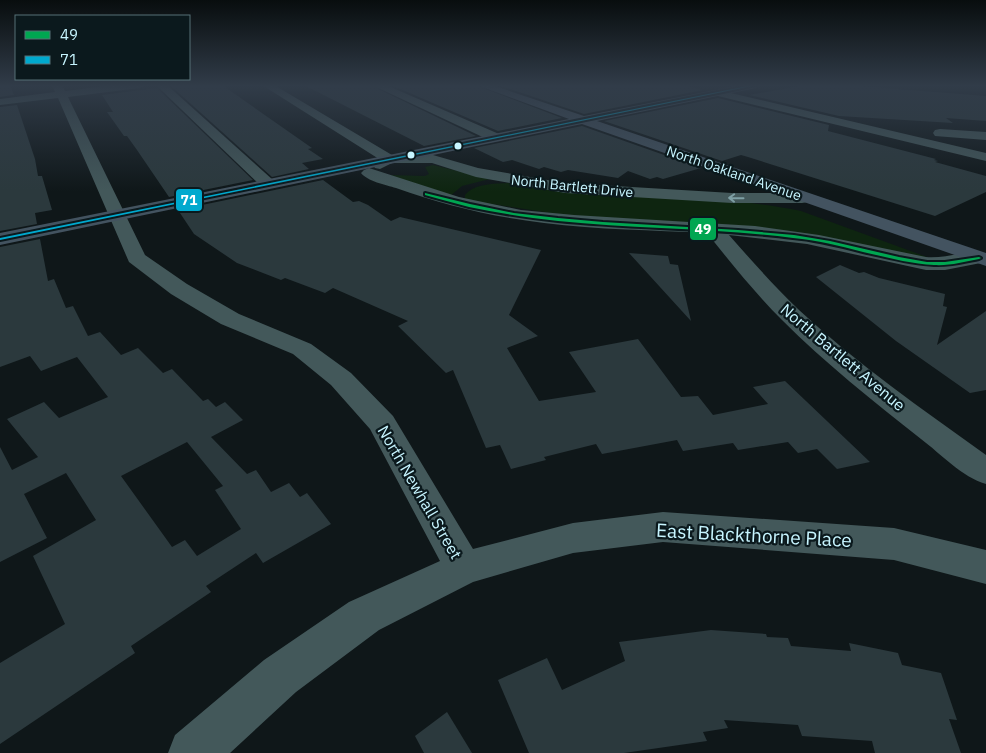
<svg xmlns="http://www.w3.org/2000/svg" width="986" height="753" viewBox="0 0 986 753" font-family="'IBM Plex Sans',sans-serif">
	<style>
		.green { fill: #0e2510 }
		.building { fill: #2b393d; fill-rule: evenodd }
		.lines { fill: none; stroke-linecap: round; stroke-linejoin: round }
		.minor { fill: #43585a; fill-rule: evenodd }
		.major { fill: #435360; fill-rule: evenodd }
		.bus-1-casing { stroke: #0b191d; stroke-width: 4 }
		.bus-2-casing { stroke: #0b191d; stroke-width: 4 }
		.bus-1 { fill: #00a651; fill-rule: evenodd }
		.bus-2 { fill: #00a9ce; fill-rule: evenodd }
		.oneway { stroke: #7e9fa4 }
		.bus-dot { fill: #c7f5ff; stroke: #0b191d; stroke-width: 2 }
		.labels { text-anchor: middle; stroke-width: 4.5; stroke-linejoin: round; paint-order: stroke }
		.far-street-label { font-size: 14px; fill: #c7f5ff; stroke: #0b191d }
		.street-label { font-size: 16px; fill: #c7f5ff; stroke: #0b191d }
		.near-street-label { font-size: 19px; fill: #c7f5ff; stroke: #0b191d }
		.line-badge { stroke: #0b191d; stroke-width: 2 }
		.badge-label { font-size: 14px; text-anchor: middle; font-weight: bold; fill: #fff }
	</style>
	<rect width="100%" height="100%" fill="#0f1719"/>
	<g class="green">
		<path d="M433 165 490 179 462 186 450 196 389 175 425 176 429 174 425 167Z"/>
		<path d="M508 183C604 202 705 191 801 211L927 257 919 258 731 225 565 215 465 200V195C475 183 494 184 508 183Z"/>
	</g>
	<g class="building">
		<path d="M0 85H10L14 95 0 97Z"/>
		<path d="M182 85H222L312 148 308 149 323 159 302 163 309 169 272 177 171 86Z"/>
		<path d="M304 85H370L476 136 424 146Z"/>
		<path d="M391 85H475L562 118 498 131Z"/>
		<path d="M498 85H682L703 90 584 114Z"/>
		<path d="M806 85H846L986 96V121L946 118 953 123 839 116 749 95Z"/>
		<path d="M157 88 253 180 169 197 137 150 127 136H124L107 112H113L102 95Z"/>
		<path d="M718 98 829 125 828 131 936 159 934 160 938 161 935 162 986 176V192L935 216 748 157 741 155 722 161 604 121Z"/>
		<path d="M17 105 35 159 38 176H42L52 210 35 213 37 224 0 231V107Z"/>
		<path d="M582 126 701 168 663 179 657 177 650 179 628 171 618 178 568 170 561 172 544 167 539 169 512 160 503 162 474 148Z"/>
		<path d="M323 180 353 202 359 201 368 205 391 221 400 217 541 250 509 315 538 336 507 348 539 401 596 392 569 352 638 339 681 397 698 396 713 415 768 404 753 387 785 381 870 462 837 469 817 449 798 453 788 442 738 450 733 443 683 451 677 440 602 454 596 444 544 457 546 460 511 469 500 445 486 448 453 370 446 373 398 326 408 321 333 288 325 293 285 278 281 280 237 263 194 234 178 210Z"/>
		<path d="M40 239 48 281 54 279 66 308 73 306 88 336 100 332 121 355 138 348 163 373 172 369 203 401 208 399 216 407 225 402 243 420 211 437 247 474 256 470 271 492 289 483 300 497 307 493 331 524 263 563 256 553 206 586 211 592 131 646 135 653 0 744V663L65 624 33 556 96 520 66 473 24 494 47 538 0 562V447L12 470 38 457 7 419 44 402 59 418 108 397 77 357 41 371 30 356 0 367V247ZM187 442 223 486 215 490 241 529 197 556 185 540 172 547 121 476Z"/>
		<path d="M629 253 668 256 670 264 678 265 691 321Z"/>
		<path d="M840 265 859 273 864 272 879 278 945 294 943 306 947 307 937 345 986 311V390L970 393 896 341 816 277Z"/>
		<path d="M711 630 766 634 767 637 788 638 791 646 851 651 849 643 898 653 902 665 941 673 957 720 949 719 961 753H875L872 741 802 736 798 725 724 720 728 728 703 732 707 741 624 753H529L498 680 547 658 562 690 625 661 619 642Z"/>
		<path d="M447 712 472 753H424L415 736Z"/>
	</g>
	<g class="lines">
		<g class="minor">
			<path d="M52 85H62L65 91 114 85H145L140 88 68 97 145 255 187 284 239 314 311 344 351 373 393 416 473 549 573 523 663 512 894 528 986 550V584L894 560 663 542 573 553 473 582 379 630 296 692 230 753H168L175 735 264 660 349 602 440 561 370 429 331 385 293 354 221 324 171 294 129 262 58 98 0 105V99L55 92Z"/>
			<path d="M156 85H167L273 180 275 183 273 186H261Z"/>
			<path d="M262 85H274L392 155H433L478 168 565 183 732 193H802L808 194 810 198 808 202 802 203H732L565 193 476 177 432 163H392L380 169 375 168 373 165 379 159Z"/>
			<path d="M372 85H386L499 134 501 137 494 141 489 140Z"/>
			<path d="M718 90 986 153V161L714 95 713 93Z"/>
			<path d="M940 129 986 132V140L935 136 933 133 935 130Z"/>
			<path d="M369 168 459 197 521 210 574 215 755 226 819 235 926 257C946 259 969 249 986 254V262L945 270H926L807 244 729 235C751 260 774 286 799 310 857 364 922 409 986 455V484C962 477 941 454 921 439 873 401 825 363 782 320 755 293 731 263 707 233 653 230 598 230 544 223 493 217 443 205 396 188 386 185 367 181 361 173L364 170Z"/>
		</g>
		<path class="major" d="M477 85H492L584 116 740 85H761L756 88 597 121 986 253V266L582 124 0 245V233L569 119Z"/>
		<defs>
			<path id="bus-1" d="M425 193 470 204 514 213 558 218 603 222 738 230 794 235 830 241 899 257 927 262H945L979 257 981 258 979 259C964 262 949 266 934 265 910 264 886 257 863 252 840 246 817 240 793 238 715 228 636 229 558 221 528 218 498 213 469 207 454 203 439 199 425 195Z"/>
			<path id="bus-2" d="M752 85H757L0 240V238Z"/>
		</defs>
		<use href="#bus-1" class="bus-1-casing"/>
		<use href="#bus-2" class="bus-2-casing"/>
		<use href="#bus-1" class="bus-1"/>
		<use href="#bus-2" class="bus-2"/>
	</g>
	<defs><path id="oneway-shaft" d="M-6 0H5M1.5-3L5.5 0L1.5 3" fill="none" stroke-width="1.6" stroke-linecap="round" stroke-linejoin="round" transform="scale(1.25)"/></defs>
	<use class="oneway" href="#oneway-shaft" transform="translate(736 198) rotate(-179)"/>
	<linearGradient id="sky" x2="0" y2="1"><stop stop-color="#080d0e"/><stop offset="0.45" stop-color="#313c49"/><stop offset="1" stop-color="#313c49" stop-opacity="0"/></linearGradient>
	<rect width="986" height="191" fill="url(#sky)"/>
	<g class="bus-dot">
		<circle cx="458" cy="146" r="4.5"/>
		<circle cx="411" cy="155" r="4.5"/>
	</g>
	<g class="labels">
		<g class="far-street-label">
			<text transform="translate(734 173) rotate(19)" y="5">North Oakland Avenue</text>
			<text transform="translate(572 186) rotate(6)" y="5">North Bartlett Drive</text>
		</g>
		<g class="street-label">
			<text transform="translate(843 357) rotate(40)" y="6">North Bartlett Avenue</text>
			<text transform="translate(420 492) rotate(60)" y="6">North Newhall Street</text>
		</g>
		<g class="near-street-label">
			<text transform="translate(754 535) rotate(3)" y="7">East Blackthorne Place</text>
		</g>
	</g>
	<g class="line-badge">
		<rect x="175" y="188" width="28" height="24" rx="5" fill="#00a9ce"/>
		<rect x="689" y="217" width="28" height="24" rx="5" fill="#00a651"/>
	</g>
	<g class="badge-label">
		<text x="189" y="205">71</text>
		<text x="703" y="234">49</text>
	</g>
	<rect x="15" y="15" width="175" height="65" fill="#0b191d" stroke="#567177"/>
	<rect x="25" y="31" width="25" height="8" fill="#00a651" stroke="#567177"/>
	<text x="60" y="40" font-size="15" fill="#c7f5ff">49</text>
	<rect x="25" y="56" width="25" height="8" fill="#00a9ce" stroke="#567177"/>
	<text x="60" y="65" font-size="15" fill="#c7f5ff">71</text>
</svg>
